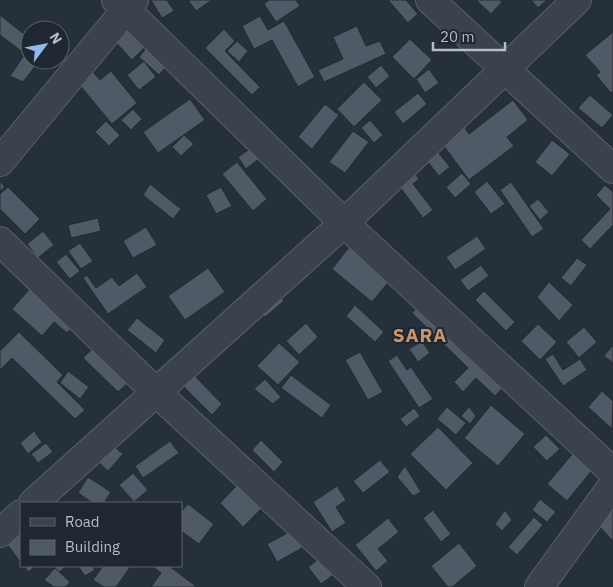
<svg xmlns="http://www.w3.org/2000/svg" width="613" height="587" viewBox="0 0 613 587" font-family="'IBM Plex Sans',sans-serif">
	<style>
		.building { fill: #505a67; stroke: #212933 }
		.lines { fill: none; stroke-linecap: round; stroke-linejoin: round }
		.minor-casing { stroke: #58606a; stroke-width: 30 }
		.minor { stroke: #3a424c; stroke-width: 28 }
		.labels { text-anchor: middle; stroke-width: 4; stroke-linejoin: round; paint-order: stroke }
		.district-label { font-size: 19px; font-weight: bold; letter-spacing: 1px; fill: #ca946e; stroke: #1f2731 }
	</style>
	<rect width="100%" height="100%" fill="#26303b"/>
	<g class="building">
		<path d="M151 0H167L174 11 162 18Z"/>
		<path d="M188 0H212L196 11Z"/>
		<path d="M269 0H296L300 6 276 22 264 4Z"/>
		<path d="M388 0H406L418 14 408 23Z"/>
		<path d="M476 0H500L502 2 491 14Z"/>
		<path d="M531 0H547L538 8Z"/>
		<path d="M0 15 30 39V60H40L23 82 10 76 25 54 0 35Z"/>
		<path d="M260 16 268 30 284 21 315 77 298 87 272 40 254 49 242 26Z"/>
		<path d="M124 20 147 45 132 60 108 34Z"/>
		<path d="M357 26 366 46 380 41 386 54 324 82 318 70 343 59 333 37Z"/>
		<path d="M224 29 235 41 225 51 260 87 252 95 205 48Z"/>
		<path d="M613 32V91L611 93 596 75 600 72 585 55Z"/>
		<path d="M410 39 432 60 414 79 392 57Z"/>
		<path d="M237 41 248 51 239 62 227 51Z"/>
		<path d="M149 45 169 63 159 75 139 57Z"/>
		<path d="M144 61 156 77 139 90 127 75Z"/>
		<path d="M87 65 100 80 111 71 137 103 112 124 73 77Z"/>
		<path d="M381 65 390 76 376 88 367 77Z"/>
		<path d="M429 69 439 83 425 93 416 79Z"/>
		<path d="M364 82 382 100 354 127 337 109Z"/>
		<path d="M418 93 427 104 403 124 394 112Z"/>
		<path d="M590 95 613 115 602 128 578 108Z"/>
		<path d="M190 99 205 120 158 153 143 132Z"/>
		<path d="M513 100 528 120 507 137 514 146 469 180 438 138 460 121 469 134Z"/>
		<path d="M325 104 339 115 312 149 298 137Z"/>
		<path d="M133 109 142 119 131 130 121 120Z"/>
		<path d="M370 120 383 135 374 143 361 128Z"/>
		<path d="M106 121 120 135 109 146 95 132Z"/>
		<path d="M353 131 369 142 345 173 329 162Z"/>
		<path d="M184 135 194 144 181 156 172 147Z"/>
		<path d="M552 140 570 154 552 176 535 162Z"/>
		<path d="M254 146 262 156 246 169 238 157Z"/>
		<path d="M434 147 450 167 439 176 423 156Z"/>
		<path d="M237 162 267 199 253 211 222 174Z"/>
		<path d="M409 166 419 179 413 184 433 210 423 218 393 178Z"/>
		<path d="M462 173 471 184 455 198 446 187Z"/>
		<path d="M0 181 5 187 0 191Z"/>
		<path d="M487 181 505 204 491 214 474 192Z"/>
		<path d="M511 182 544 229 532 237 500 190Z"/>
		<path d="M150 184 181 209 173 219 143 195Z"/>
		<path d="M605 185 613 192V225L590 249 581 240 610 209 596 195Z"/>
		<path d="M8 187 40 219 25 234 0 209V194Z"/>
		<path d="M221 187 232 206 216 214 206 195Z"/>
		<path d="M538 199 549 212 540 220 529 206Z"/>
		<path d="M98 218 101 231 71 238 68 225Z"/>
		<path d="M146 227 157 245 133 258 123 241Z"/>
		<path d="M43 231 54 245 38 258 27 244Z"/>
		<path d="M477 236 486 249 455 270 446 257Z"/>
		<path d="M354 241 395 274 372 302 332 269Z"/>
		<path d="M80 243 93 261 81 269 68 251Z"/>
		<path d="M66 254 80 271 70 279 56 262Z"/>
		<path d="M577 258 587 265 571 286 561 278Z"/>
		<path d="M481 265 489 276 468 291 460 280Z"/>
		<path d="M208 268 225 292 185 320 168 296Z"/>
		<path d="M137 273 147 287 108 314 83 278 87 275 96 288 112 277 119 286Z"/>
		<path d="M549 282 573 305 559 321 537 297Z"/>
		<path d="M33 285 76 323 67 333 54 322 42 336 12 309Z"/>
		<path d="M273 289 284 301 265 317 255 306Z"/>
		<path d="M484 291 515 322 506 331 475 300Z"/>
		<path d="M424 301 506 384 495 396 476 378 463 392 454 382 468 368 412 313Z"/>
		<path d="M355 305 384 332 375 342 346 316Z"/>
		<path d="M137 318 165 340 156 353 127 330Z"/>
		<path d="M306 323 318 337 299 355 286 341Z"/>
		<path d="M538 324 557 342 540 360 521 341Z"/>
		<path d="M584 327 597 342 579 358 566 342Z"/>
		<path d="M19 332 63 375 57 382 85 410 75 419 12 358 0 370V351Z"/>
		<path d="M422 341 430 353 418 362 409 349Z"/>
		<path d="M279 343 300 362 278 385 257 366Z"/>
		<path d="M97 344 132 379 118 392 83 358Z"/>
		<path d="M613 345V363L604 356Z"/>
		<path d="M360 352 383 392 368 400 345 360Z"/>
		<path d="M553 354 563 370 580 359 587 370 563 386 545 359Z"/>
		<path d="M397 355 407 370 411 367 433 399 419 408 388 361Z"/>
		<path d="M189 370 222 404 212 415 178 381Z"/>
		<path d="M68 371 89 387 80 399 60 383Z"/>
		<path d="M291 375 331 405 322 418 281 388Z"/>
		<path d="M265 379 281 397 273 404 254 389Z"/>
		<path d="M602 391 613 401 612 429 588 407Z"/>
		<path d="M491 405 525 434 498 466 464 438Z"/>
		<path d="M447 407 466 423 456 435 437 419Z"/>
		<path d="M469 407 476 416 470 424 461 416Z"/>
		<path d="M414 408 420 416 406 427 400 419Z"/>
		<path d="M438 427 473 463 446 490 410 454Z"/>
		<path d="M34 431 42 442 28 454 20 443Z"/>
		<path d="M546 435 560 449 547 461 533 447Z"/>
		<path d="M261 440 283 462 274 472 252 450Z"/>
		<path d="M170 441 179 453 143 478 135 466Z"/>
		<path d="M46 443 53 452 38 463 31 454Z"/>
		<path d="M111 444 123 454 108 471 97 461Z"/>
		<path d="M574 452 594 468 567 501 547 484Z"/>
		<path d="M380 460 390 472 363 493 353 481Z"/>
		<path d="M405 466 421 492 413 496 397 477Z"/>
		<path d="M133 473 148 490 134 502 119 485Z"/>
		<path d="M88 477 111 492 104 503H93L78 493Z"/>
		<path d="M240 482 264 506 243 527 220 503Z"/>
		<path d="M337 486 346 500 336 507 346 523 332 532 313 502Z"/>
		<path d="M540 499 556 512 547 522 532 510Z"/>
		<path d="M188 504 214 524 199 544 181 531V512Z"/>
		<path d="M613 508V541L597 524Z"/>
		<path d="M433 510 451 534 441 542 423 518Z"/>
		<path d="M505 510 512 520 502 531 495 524Z"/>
		<path d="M534 517 543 525 517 555 508 547Z"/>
		<path d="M388 518 399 532 378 549 388 561 376 571 355 545Z"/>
		<path d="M21 526V563L4 540Z"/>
		<path d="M293 530 302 548 277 562 267 544Z"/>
		<path d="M459 543 477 566 452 587H448L431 566Z"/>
		<path d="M320 558 333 575 321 584 308 567Z"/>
		<path d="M24 566H36L28 572Z"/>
		<path d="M53 566H67L58 573Z"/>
		<path d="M78 566H92L95 570 85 576Z"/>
		<path d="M103 566H131L116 587H104L93 580Z"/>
		<path d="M152 566H169L197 587H151L161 573Z"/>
		<path d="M55 568 70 582 66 587H54L44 580Z"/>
	</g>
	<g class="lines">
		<defs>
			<g id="minor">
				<path d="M116 0 344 223 613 472"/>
				<path d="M430 0 613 169"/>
				<path d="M0 162 134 0"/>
				<path d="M0 241 157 393 367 587"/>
				<path d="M33 503 344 223 577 0"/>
				<path d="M0 533 21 514"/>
				<path d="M539 587 613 485"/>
			</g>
		</defs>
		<use href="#minor" class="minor-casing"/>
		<use href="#minor" class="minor"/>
	</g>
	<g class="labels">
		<g class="district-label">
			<text x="420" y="342">SARA</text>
		</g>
	</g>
	<rect x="20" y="502" width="162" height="65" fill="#1f2731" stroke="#5b636d"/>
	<rect x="30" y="518" width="25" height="8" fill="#3a424c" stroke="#5b636d"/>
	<text x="65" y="527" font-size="15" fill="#b6bdc7">Road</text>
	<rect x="30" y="540" width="25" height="15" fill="#505a67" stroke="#5b636d"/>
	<text x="65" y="552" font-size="15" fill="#b6bdc7">Building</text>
	<g transform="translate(45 45) rotate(58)"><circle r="24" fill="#1f2731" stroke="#5b636d"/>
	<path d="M0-4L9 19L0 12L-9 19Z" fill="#94b8ed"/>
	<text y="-8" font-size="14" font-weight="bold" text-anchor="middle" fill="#b6bdc7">N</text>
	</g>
	<path d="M433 42v8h72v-8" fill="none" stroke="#b6bdc7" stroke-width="2.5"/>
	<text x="440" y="42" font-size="15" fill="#b6bdc7" stroke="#1f2731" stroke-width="4" paint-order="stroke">20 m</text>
</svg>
